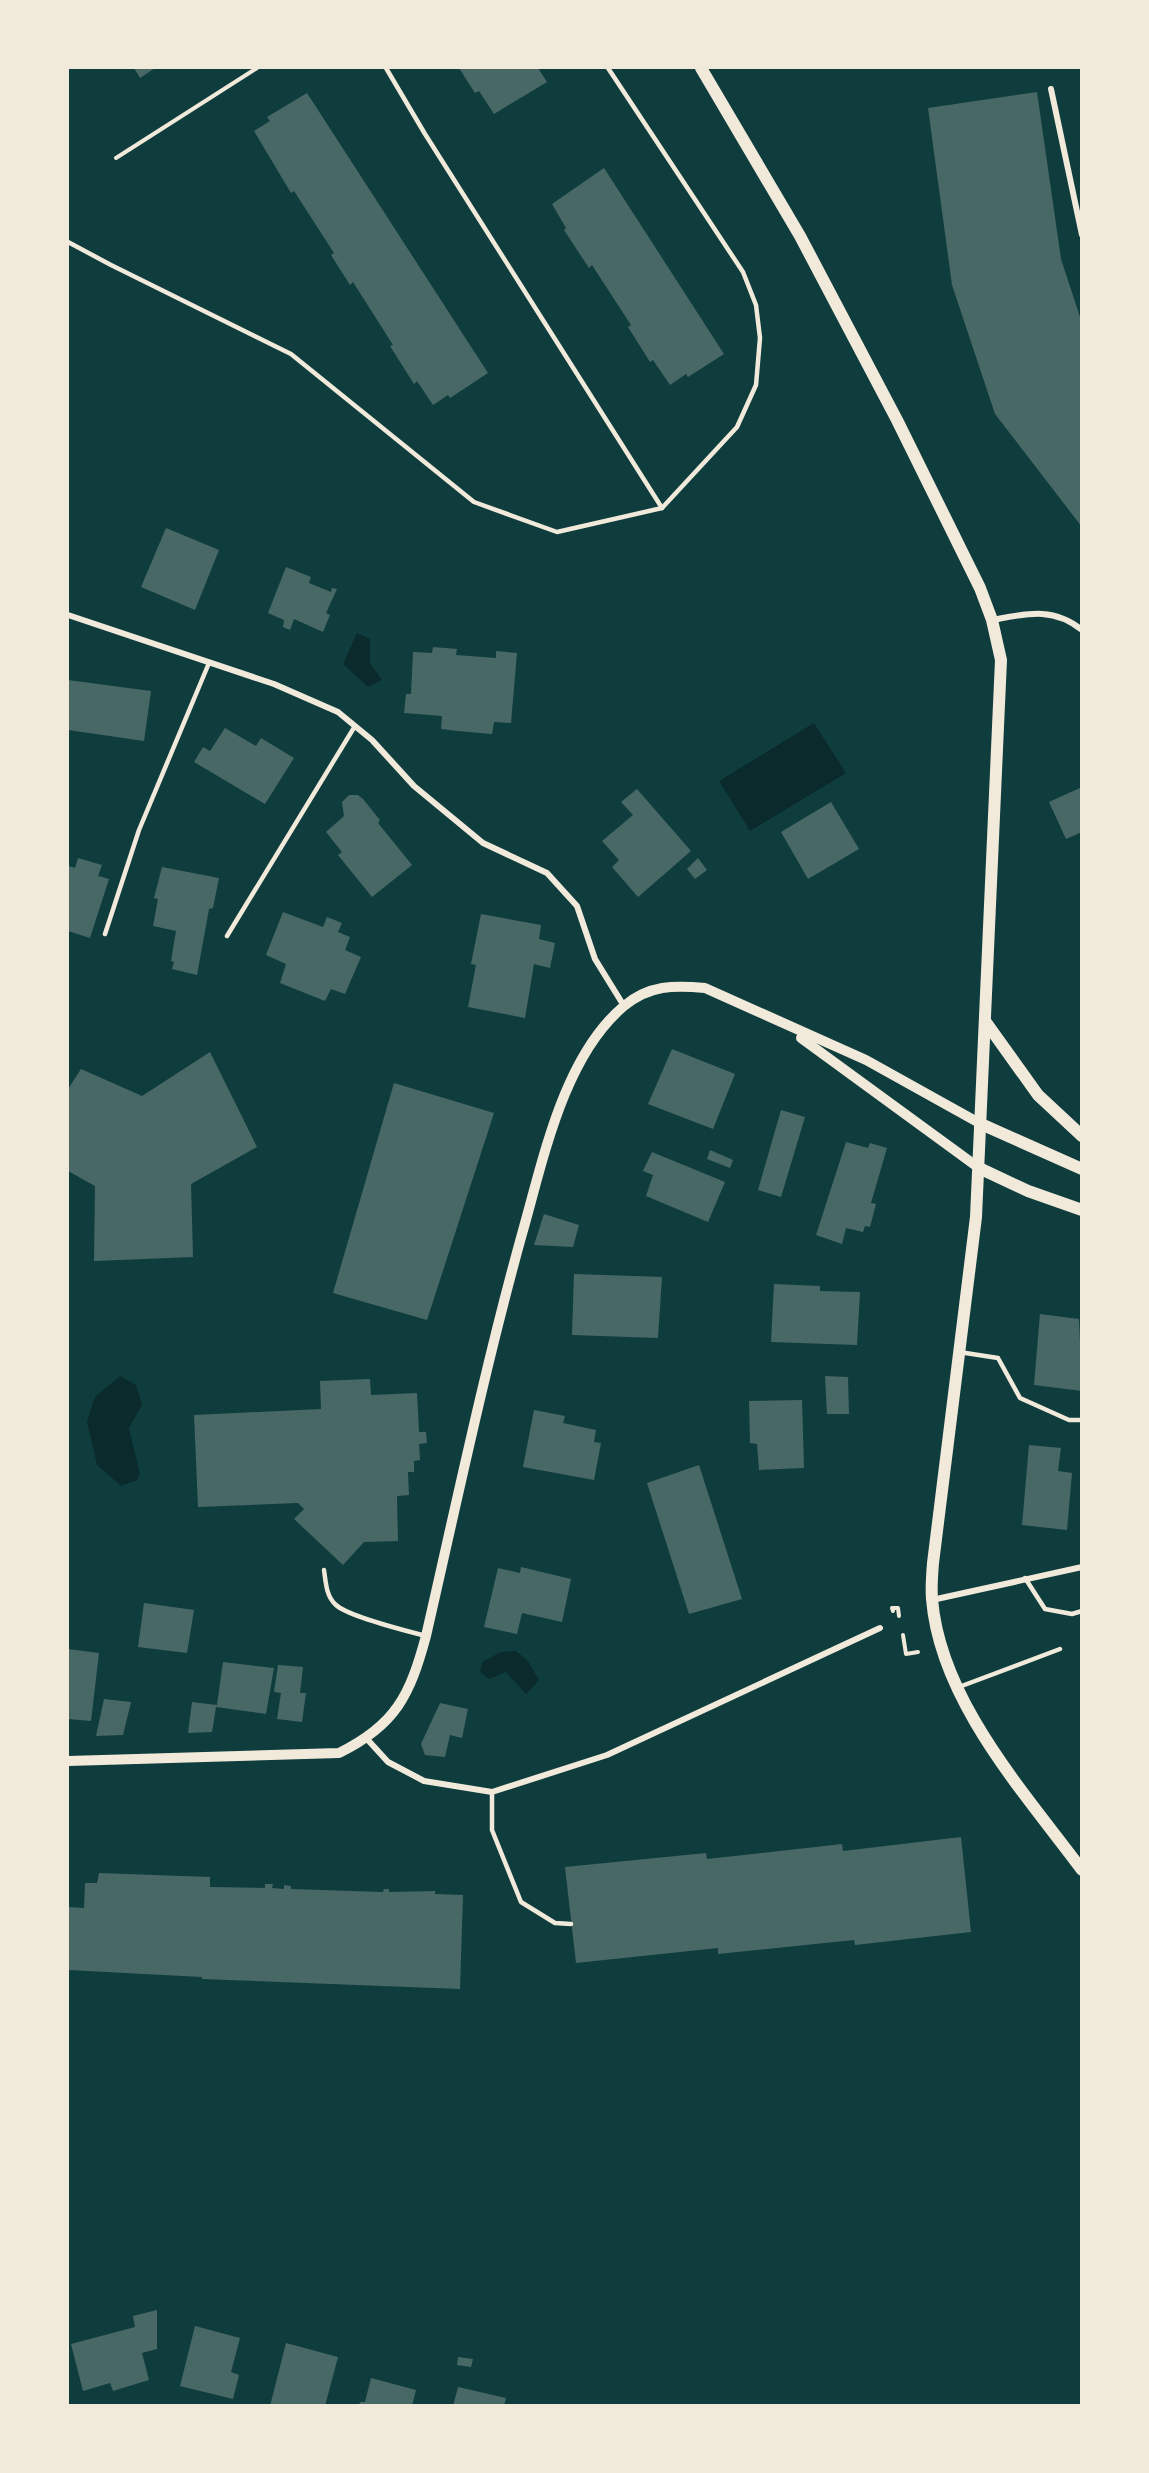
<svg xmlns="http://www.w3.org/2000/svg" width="1149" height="2473" viewBox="0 0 1149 2473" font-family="Montserrat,sans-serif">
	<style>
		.water { fill: #0a2a2b }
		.building { fill: #486865 }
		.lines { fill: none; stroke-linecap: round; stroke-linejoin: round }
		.path { stroke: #f1e9da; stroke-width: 4 }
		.service { stroke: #f1e9da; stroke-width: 4.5 }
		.minor { stroke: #f1e9da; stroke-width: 6 }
		.tertiary { stroke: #f1e9da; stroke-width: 10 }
		.secondary { stroke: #f1e9da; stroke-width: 12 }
	</style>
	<rect width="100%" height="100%" fill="#0f3d3e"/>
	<g class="water">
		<path d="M357 633 370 639V663L382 680 368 687 343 664Z"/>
		<path d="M814 723 846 773 750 831 719 781Z"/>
		<path d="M120 1376 136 1385 142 1405 129 1428 140 1474 137 1480 121 1486 97 1465 87 1421 95 1397Z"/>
		<path d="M516 1651 528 1661 539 1680 526 1694 506 1672 489 1679 480 1672 482 1662 501 1652Z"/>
	</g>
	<g class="building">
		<path d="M134 68H155L140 78Z"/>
		<path d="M459 68H538L547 82 494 114 479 91 475 93Z"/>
		<path d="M1037 92 1061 259 1082 323V527L995 414 952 285 928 108Z"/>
		<path d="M307 93 488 373 450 398 448 395 433 405 417 381 414 384 390 346 393 345 353 282 350 285 331 255 334 253 294 191 291 193 254 131 270 121 267 117Z"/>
		<path d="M604 168 724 354 688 377 686 374 670 385 653 360 650 362 628 327 631 325 592 265 589 268 564 230 566 228 552 204Z"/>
		<path d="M166 528 219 550 195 610 141 587Z"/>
		<path d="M286 567 311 577 309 583 331 592 332 588 337 589 326 613 330 615 323 632 294 619 290 630 283 627 284 620 268 613Z"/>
		<path d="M433 647 457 649 456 655 496 658V651L517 653 511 723 494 722 492 734 458 731 441 729 442 716 404 713 406 694H411L413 652 432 653Z"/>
		<path d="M68 680 151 691 144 741 68 730Z"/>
		<path d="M225 728 256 746 261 738 294 758 265 804 194 762 203 747 210 751Z"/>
		<path d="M1082 787V832L1066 839 1049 802Z"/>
		<path d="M637 789 691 851 638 897 612 867 619 860 602 841 633 815 621 802Z"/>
		<path d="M349 795H358L363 799 380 820 378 823 412 865 372 897 338 855 342 852 326 832 344 816 342 802Z"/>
		<path d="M831 802 859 849 808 879 781 832Z"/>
		<path d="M78 858 102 865 98 876 109 879 90 938 68 931V866L75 868Z"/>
		<path d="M698 858 707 870 695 879 687 869Z"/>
		<path d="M162 867 219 878 213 908 209 909 197 975 172 969 174 962 171 961 176 931 153 926 158 899 154 898Z"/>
		<path d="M283 912 323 927 327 917 342 923 338 932 350 937 345 950 361 957 345 994 331 989 325 1001 280 983 286 964 266 955Z"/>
		<path d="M481 914 541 925 539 939 555 943 550 968 534 964 525 1018 468 1007 476 965 471 964Z"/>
		<path d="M672 1049 735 1074 713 1129 648 1104Z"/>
		<path d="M210 1052 257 1147 191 1184 193 1257 94 1261 95 1186 68 1171V1089L81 1069 142 1096Z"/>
		<path d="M394 1083 494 1113 427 1320 333 1293Z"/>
		<path d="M781 1110 805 1117 781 1197 758 1190Z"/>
		<path d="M846 1142 868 1148 870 1143 887 1148 871 1203 876 1204 870 1227 865 1226 863 1232 846 1228 842 1244 816 1235Z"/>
		<path d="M710 1150 733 1160 730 1168 707 1159Z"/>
		<path d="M652 1152 725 1182 708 1222 646 1196 653 1175 643 1171Z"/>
		<path d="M544 1214 579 1225 573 1247 534 1245Z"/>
		<path d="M574 1274 662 1277 658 1338 572 1335Z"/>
		<path d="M774 1284 820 1286V1291L860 1292 857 1345 771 1342Z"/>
		<path d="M1040 1314 1079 1319 1082 1391 1034 1385Z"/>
		<path d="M825 1376 848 1377 849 1414H827Z"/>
		<path d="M370 1379 371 1395 417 1393 419 1432H426L427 1443 419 1444 420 1460 414 1461V1472H408L409 1495 397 1496 398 1541 364 1542 343 1565 294 1519 304 1509 298 1503 198 1507 194 1415 321 1409 320 1381Z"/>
		<path d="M802 1400 804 1468 759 1470 757 1444 750 1443 749 1401Z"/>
		<path d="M534 1410 565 1416 563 1423 596 1430 594 1442 601 1443 594 1480 523 1467Z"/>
		<path d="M1029 1445 1061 1448 1058 1471 1072 1473 1067 1530 1022 1525Z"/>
		<path d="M699 1465 742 1599 689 1614 647 1483Z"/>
		<path d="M521 1567 571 1579 562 1622 522 1613 517 1634 484 1627 498 1568 520 1573Z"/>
		<path d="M144 1603 194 1610 187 1653 138 1647Z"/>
		<path d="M68 1649 99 1653 91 1721 68 1719Z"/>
		<path d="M223 1662 274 1668 266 1714 216 1707 212 1732 188 1733 192 1702 217 1705Z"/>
		<path d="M278 1665 303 1667 300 1693H306L302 1722 277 1719 281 1693 274 1692Z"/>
		<path d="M104 1699 131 1702 123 1735 96 1736Z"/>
		<path d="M440 1703 468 1709 462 1738 450 1735 445 1757 425 1755 421 1744Z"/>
		<path d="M961 1837 971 1932 855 1945 854 1940 718 1954V1948L576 1963 565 1867 706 1853 707 1859 842 1844 843 1851Z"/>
		<path d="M99 1873 210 1877V1887L265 1888V1884H273L272 1888 284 1889V1885L291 1886V1889L383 1892 384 1889H389V1892L435 1891V1894L463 1895 460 1989 202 1979V1977L68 1970V1907L84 1908 85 1883H97Z"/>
		<path d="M157 2310V2349L142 2353 149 2380 113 2391 110 2383 83 2391 71 2344 135 2327 133 2316Z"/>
		<path d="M195 2326 240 2338 231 2372 239 2375 233 2399 180 2386Z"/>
		<path d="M286 2343 338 2357 325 2406H270Z"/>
		<path d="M458 2357 473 2359 471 2367 457 2365Z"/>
		<path d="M371 2378 416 2390 412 2406H359L360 2402H365Z"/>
		<path d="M458 2387 506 2398 504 2406H453Z"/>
	</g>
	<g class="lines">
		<g class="path">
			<path d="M116 158 257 68"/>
			<path d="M893 1611 892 1608H898L899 1616"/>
			<path d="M903 1635 906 1654 918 1652"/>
		</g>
		<g class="service">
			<path d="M386 68 425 134 662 508"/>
			<path d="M68 242 111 265 291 354 474 502 557 532 662 508 737 427 756 385 760 338 756 305 743 272 608 68"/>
			<path d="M105 934 139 830 209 663"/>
			<path d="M227 936 355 726"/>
			<path d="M959 1352 998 1358 1020 1398 1069 1420H1082"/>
			<path d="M324 1570C326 1583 326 1596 336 1605 349 1617 407 1631 426 1636"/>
			<path d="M1025 1578 1045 1609 1072 1614 1082 1611"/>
			<path d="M959 1687 1060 1649"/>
			<path d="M492 1792V1830L521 1902 555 1923 571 1924"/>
		</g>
		<g class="minor">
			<path d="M1051 89 1082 235"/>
			<path d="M68 615 274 684 338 712 372 740 414 786 483 843 547 873 577 906 595 959 624 1006"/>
			<path d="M992 620C1025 614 1053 606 1082 630"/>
			<path d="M932 1600 1082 1567"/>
			<path d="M367 1739 388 1762 424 1781 492 1792 607 1755 880 1628"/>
		</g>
		<g class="tertiary">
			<path d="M801 1038 979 1168"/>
			<path d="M68 1761 339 1753C396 1725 410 1695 426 1636 457 1501 485 1367 522 1234 543 1161 563 1057 624 1006 649 985 674 985 705 988L866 1060 981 1124"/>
		</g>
		<g class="secondary">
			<path d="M701 68 800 236 897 420 980 588 992 620 1001 660 976 1217 933 1563C932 1575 931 1587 932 1599 940 1700 1024 1792 1082 1870"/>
			<path d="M985 1021 1038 1095 1082 1136"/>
			<path d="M981 1124 1082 1169"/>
			<path d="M979 1168 1028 1191 1082 1210"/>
		</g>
	</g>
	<rect width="1149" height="2473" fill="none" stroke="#f1e9da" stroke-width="138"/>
</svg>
